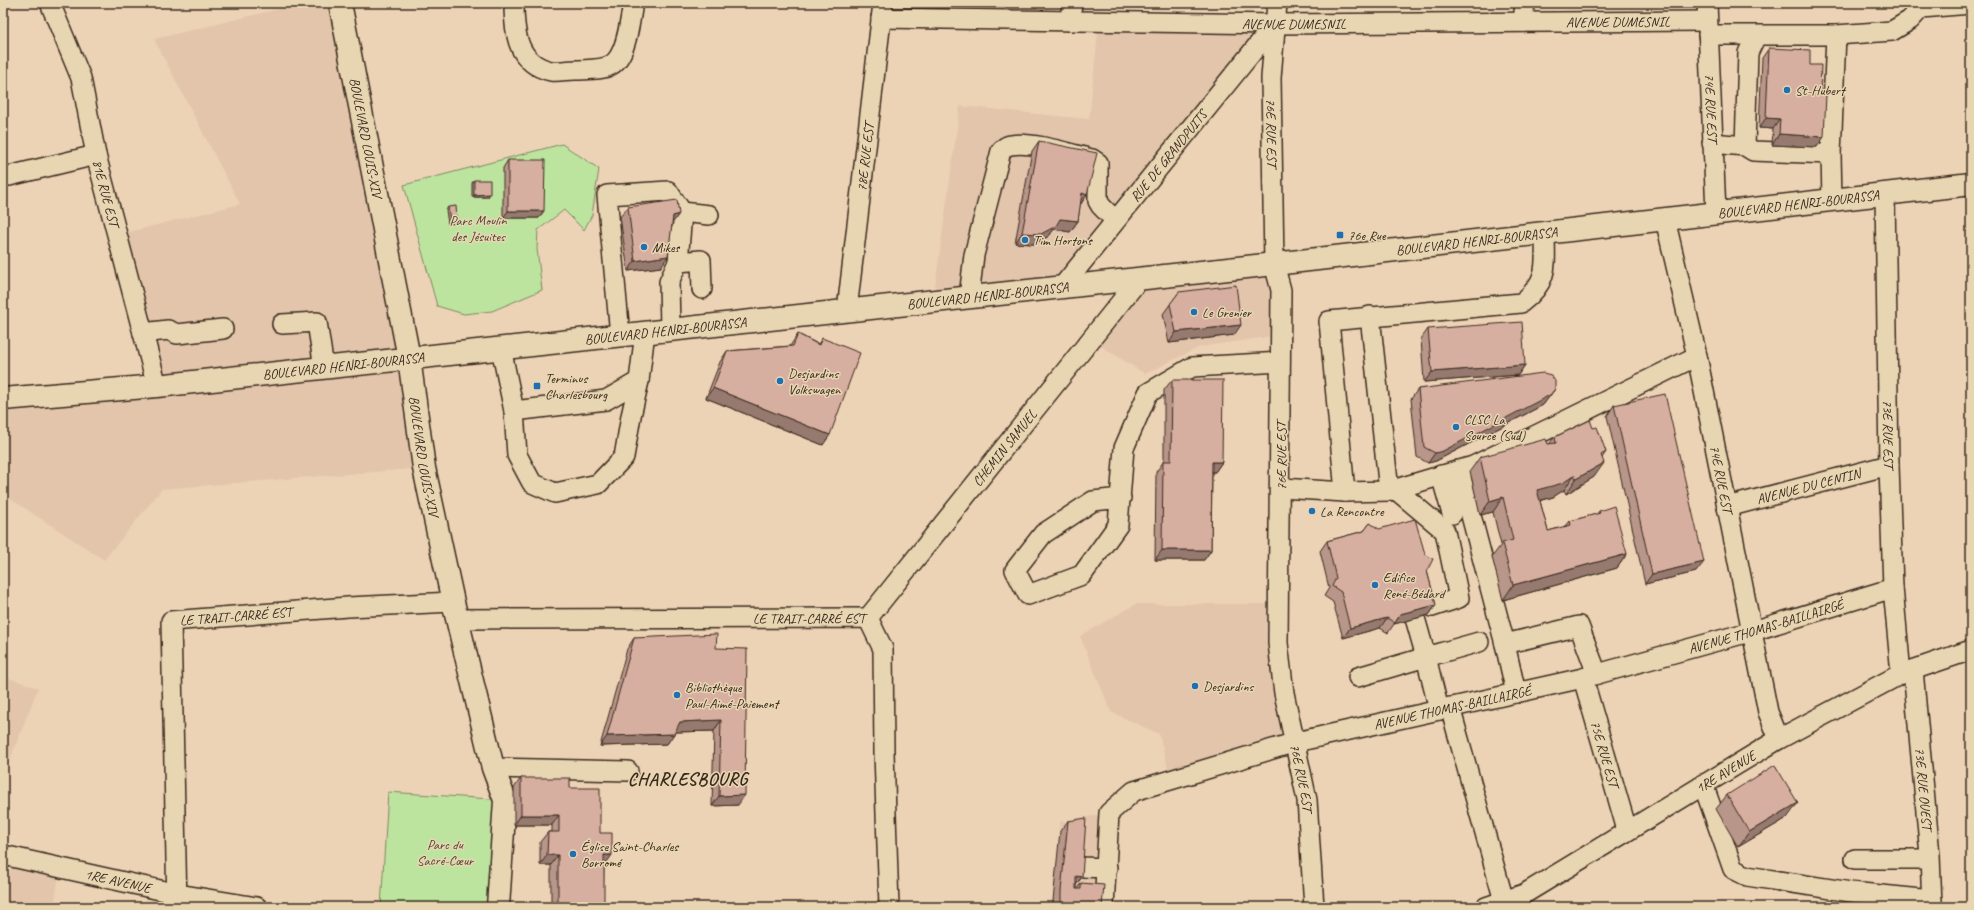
<svg xmlns="http://www.w3.org/2000/svg" width="1974" height="910" viewBox="0 0 1974 910" font-family="Caveat,sans-serif">
	<style>
		.built { fill: #e3c5ac }
		.green { fill: #bde49f; stroke: #7c875e }
		.lines { fill: none; stroke-linecap: round; stroke-linejoin: round }
		.minor-casing { stroke: #3b2a1e; stroke-width: 22 }
		.major-casing { stroke: #3b2a1e; stroke-width: 25 }
		.minor { stroke: #e8d6b3; stroke-width: 19 }
		.major { stroke: #e8d6b3; stroke-width: 22 }
		.wall { fill: #b9968a; stroke: #3b2a1e }
		.shaded-wall { fill: #967a70; stroke: #3b2a1e }
		.building { fill: #d7afa0; stroke: #3b2a1e }
		.poi-dot { fill: #1f6fb2; stroke: #e8d6b3; stroke-width: 1.5 }
		.labels { text-anchor: middle; stroke-width: 3; stroke-linejoin: round; paint-order: stroke }
		.street-label { font-size: 14px; fill: #3b2a1e; stroke: #e8d6b3 }
		.poi-label { font-size: 14px; fill: #3b2a1e; stroke: #e8d6b3; text-anchor: start }
		.park-label { font-size: 14px; fill: #4e4631; stroke: #e8d6b3 }
		.district-label { font-size: 18px; font-weight: bold; letter-spacing: 1px; fill: #3b2a1e; stroke: #e8d6b3 }
	</style>
	<rect width="100%" height="100%" fill="#edd3b6"/>
	<filter id="ink" filterUnits="userSpaceOnUse"><feTurbulence type="fractalNoise" baseFrequency=".025" numOctaves="2"/><feDisplacementMap in="SourceGraphic" scale="8" xChannelSelector="R" yChannelSelector="G"/><feConvolveMatrix kernelMatrix="1 2 1 2 8 2 1 2 1" color-interpolation-filters="sRGB"/></filter>
	<g filter="url(#ink)">
		<g class="built">
			<path d="M303 3H340L424 468 162 489 104 560 3 494V399L156 386 117 235 240 204 154 39Z"/>
			<path d="M1099 22 1275 24 1062 287 933 301 960 106 1089 119Z"/>
			<path d="M1274 264 1281 335 1200 347 1145 374 1091 340 1140 278Z"/>
			<path d="M1136 604H1279L1296 742 1171 780 1159 734 1111 712 1080 636Z"/>
			<path d="M3 676 38 688 3 778Z"/>
			<path d="M1109 813 1104 907H1054L1060 822Z"/>
			<path d="M14 858 60 869 54 907H3V894Z"/>
		</g>
		<g class="green">
			<path d="M562 144 599 169 592 215 584 230 564 210 538 230 537 249 542 290 492 311 464 314 437 306 404 185Z"/>
			<path d="M388 792 505 800 498 907H381Z"/>
		</g>
		<g class="lines">
			<defs>
				<g id="minor">
					<path id="s1" d="M50 3 81 78 96 155 157 386"/>
					<path d="M514 3C514 32 517 64 551 71 558 72 567 70 575 70 586 69 601 71 611 65 627 56 630 19 633 3"/>
					<path id="s2" d="M1277 3 1271 78 1274 264 1281 290 1278 643 1284 693 1307 800 1314 907"/>
					<path id="s3" d="M1707 3 1716 213"/>
					<path id="s4" d="M881 18 1275 24 1707 21"/>
					<path d="M1070 21 1072 3"/>
					<path d="M1523 22 1525 3"/>
					<path d="M1708 35H1836L1831 154"/>
					<path d="M1836 35 1892 31 1910 20 1921 8 1971 4"/>
					<path d="M1712 143 1745 146 1753 151 1831 154 1832 200"/>
					<path d="M1745 146 1748 53 1754 40"/>
					<path d="M3 175 9 176 96 155"/>
					<path id="s5" d="M1885 194 1889 465 1893 588 1901 674"/>
					<path d="M682 212 709 215"/>
					<path id="s6" d="M1665 219 1697 356 1768 712 1779 739"/>
					<path id="s7" d="M1062 287 1275 24"/>
					<path d="M969 297 974 255 1001 151C1004 148 1007 145 1011 145 1032 141 1071 154 1092 159L1098 163V201L1101 206 1115 220"/>
					<path id="s8" d="M847 310 883 3"/>
					<path d="M1370 316 1389 491"/>
					<path d="M282 324 317 322 324 368"/>
					<path d="M670 329 669 282 678 262 701 260 702 289"/>
					<path d="M143 333 168 330 177 334 223 329"/>
					<path d="M620 335 607 195 668 191 682 212 678 263"/>
					<path d="M501 348 514 411 517 455 532 483 555 493 598 484 624 457 631 416 639 381 645 332"/>
					<path d="M514 411 606 400 639 381"/>
					<path d="M1459 470 1505 644"/>
					<path d="M1441 475 1452 514"/>
					<path d="M1281 488 1345 492 1389 491 1473 466 1697 356"/>
					<path d="M1395 489 1445 531 1459 598 1432 607"/>
					<path d="M1345 492 1329 321 1521 303C1550 281 1545 265 1545 233"/>
					<path d="M1121 498 1093 501 1043 534 1015 570 1028 595 1082 575 1118 525 1124 448 1148 393 1192 367 1280 362"/>
					<path id="s9" d="M1727 507 1889 465"/>
					<path id="s10" d="M868 618 1140 278"/>
					<path d="M1415 618 1426 657 1479 642"/>
					<path id="s11" d="M458 619 868 618 883 649 884 752 889 907"/>
					<path id="s12" d="M1913 670 1930 855 1932 907"/>
					<path d="M1358 677 1426 657 1439 710"/>
					<path id="s13" d="M1583 678 1627 830"/>
					<path d="M1516 693 1505 644 1579 626 1597 674"/>
					<path d="M1450 707 1504 901"/>
					<path d="M493 768 628 771"/>
					<path d="M1703 784 1733 869 1747 876 1851 892 1932 900"/>
					<path id="s14" d="M3 855 178 894 257 907"/>
					<path d="M1855 859H1929"/>
					<path d="M1081 867 1107 868"/>
					<path id="s15" d="M177 907 171 621 348 607 453 602"/>
					<path id="s16" d="M1104 907 1109 813 1134 791 1296 742 1583 678 1753 631 1893 588"/>
					<path id="s17" d="M1486 907 1524 894 1779 739 1901 674 1971 650"/>
				</g>
				<g id="major">
					<path id="s18" d="M340 3 409 358 424 468 453 602 493 768 505 800 498 907"/>
					<path id="s19" d="M3 399 157 386 1274 264 1971 184"/>
				</g>
			</defs>
			<use href="#minor" class="minor-casing"/>
			<use href="#major" class="major-casing"/>
			<use href="#minor" class="minor"/>
			<use href="#major" class="major"/>
		</g>
		<g class="wall">
			<path d="M1769 48 1810 65 1817 147 1772 145 1773 129 1759 128 1762 58Z"/>
			<path d="M1039 141 1087 195 1080 205 1078 221 1070 232 1054 229 1049 236 1034 244 1015 243 1032 151Z"/>
			<path d="M508 160 539 218H503V168Z"/>
			<path d="M474 180 488 197H472V183Z"/>
			<path d="M448 207 457 220 455 223 448 224 446 210Z"/>
			<path d="M628 207 673 223 661 267 628 271 620 217Z"/>
			<path d="M1179 292 1234 335 1169 343 1163 314Z"/>
			<path d="M1428 329 1525 365 1518 375 1424 382 1421 339Z"/>
			<path d="M798 334 818 344 822 338 823 445 706 398 720 362 727 351 790 346Z"/>
			<path d="M1172 380 1222 462 1215 472H1212L1211 550 1204 560H1155L1156 472 1164 461V390Z"/>
			<path d="M1418 389H1555L1543 405 1436 461 1428 463 1417 457 1411 399Z"/>
			<path d="M1614 405 1696 572 1645 584 1607 416Z"/>
			<path d="M1593 428 1606 452 1602 458 1594 477 1566 494 1564 490 1553 497 1540 501 1548 531 1566 526 1570 521 1597 514 1599 511 1627 554 1617 568 1503 600 1492 557 1501 545 1493 512 1480 515 1470 471 1480 457 1549 444 1555 437Z"/>
			<path d="M1370 523 1427 571 1436 605 1429 615 1394 624 1388 633 1380 628 1343 638 1333 602 1324 596 1329 588 1320 551 1327 541 1364 531Z"/>
			<path d="M634 638 716 648 738 805 712 806 714 731 675 732 667 744 600 746 627 649Z"/>
			<path d="M521 778 570 788 600 833 605 865H604L603 907H551V865H540V842L548 832H552V825H514V788Z"/>
			<path d="M1727 795 1787 818 1738 847 1716 809Z"/>
			<path d="M1068 821 1082 877 1076 885V889H1077L1081 883 1102 907H1054L1053 901 1060 831Z"/>
		</g>
		<g class="shaded-wall">
			<path d="M1766 118 1780 119 1773 129 1759 128Z"/>
			<path d="M1779 134 1824 137 1817 147 1772 145Z"/>
			<path d="M1082 193 1087 195 1080 205Z"/>
			<path d="M490 194 488 197H472L474 195Z"/>
			<path d="M508 211H544L539 218H503Z"/>
			<path d="M679 214 672 224 673 216Z"/>
			<path d="M1060 219 1078 221 1070 232 1054 229 1049 236 1034 244 1015 243 1022 233Z"/>
			<path d="M457 220 455 223 448 224 450 221Z"/>
			<path d="M668 256 661 267 628 271 635 261Z"/>
			<path d="M1241 325 1234 335 1169 343 1176 332Z"/>
			<path d="M1525 365 1518 375 1424 382 1432 372Z"/>
			<path d="M713 388 830 435 823 445 706 398Z"/>
			<path d="M1555 389 1543 405 1436 461 1428 463 1435 453Z"/>
			<path d="M1212 462H1222L1215 472H1205Z"/>
			<path d="M1604 463 1594 477 1566 494 1576 479Z"/>
			<path d="M1574 475 1564 490 1553 497 1527 504 1537 490Z"/>
			<path d="M1503 497 1493 512 1480 515 1490 501Z"/>
			<path d="M1162 550H1211L1204 560H1155Z"/>
			<path d="M1627 554 1617 568 1503 600 1513 585Z"/>
			<path d="M1704 562 1696 572 1645 584 1652 574Z"/>
			<path d="M1436 605 1429 615 1394 624 1400 614Z"/>
			<path d="M1387 618 1380 628 1343 638 1350 628Z"/>
			<path d="M721 720 714 731 673 732 680 722Z"/>
			<path d="M674 734 667 744 600 746 607 736Z"/>
			<path d="M745 795 738 805 712 806 719 796Z"/>
			<path d="M1798 803 1787 818 1738 847 1749 832Z"/>
			<path d="M521 815H559L552 825H514Z"/>
			<path d="M547 855H558L551 865H540Z"/>
			<path d="M604 855H612L605 865H597Z"/>
			<path d="M1076 876 1082 877 1074 887Z"/>
			<path d="M558 905H604L603 907H557Z"/>
		</g>
		<g class="building">
			<path d="M1769 48 1810 50V65H1821L1820 94 1826 95 1824 137 1779 134 1780 119 1766 118Z"/>
			<path d="M1039 141 1097 153 1087 195 1082 193 1078 221 1060 219 1056 226 1041 234 1022 233Z"/>
			<path d="M508 160H545L544 211H508Z"/>
			<path d="M474 180H490V194L474 195Z"/>
			<path d="M677 200 679 214 673 216 668 256 635 261 628 207Z"/>
			<path d="M456 206 457 220 450 221 448 207Z"/>
			<path d="M1236 285 1241 325 1176 332 1170 304 1179 292Z"/>
			<path d="M1522 322 1525 365 1432 372 1428 329Z"/>
			<path d="M798 334 819 345 822 338 860 353 830 435 713 388 727 351 793 346Z"/>
			<path d="M1543 373 1551 375 1555 381V389L1550 395 1443 451 1435 453 1424 447 1418 389Z"/>
			<path d="M1172 380H1223L1222 462H1212L1211 550H1162L1163 461H1171Z"/>
			<path d="M1665 394 1704 562 1652 574 1614 405Z"/>
			<path d="M1590 420 1593 428 1597 427 1606 452 1601 455 1604 463 1576 479 1574 475 1563 483 1537 490 1548 531 1571 525 1570 521 1600 513 1599 511 1614 506 1627 554 1513 585 1502 543 1513 540 1503 497 1490 501 1480 457 1546 439 1548 444 1556 443 1555 437Z"/>
			<path d="M1415 519 1425 554 1433 559 1427 571 1436 605 1400 614 1395 623 1387 618 1350 628 1341 592 1332 586 1336 578 1327 541 1364 531 1370 523 1379 529Z"/>
			<path d="M717 634 716 648 747 649 745 795 719 796 721 720 680 722 674 734 607 736 634 638Z"/>
			<path d="M1775 765 1798 803 1749 832 1727 795Z"/>
			<path d="M521 778H570V788H600V833H612V855H604V905H558V855H547L548 832H559V815H521Z"/>
			<path d="M1086 818 1082 877 1076 876V889H1081V883L1104 885 1102 907H1061V891L1068 821Z"/>
		</g>
	</g>
	<g class="poi-dot">
		<circle cx="1787" cy="90" r="4"/>
		<rect x="1336" y="231" width="8" height="8" rx="2"/>
		<circle cx="1025" cy="240" r="4"/>
		<circle cx="644" cy="247" r="4"/>
		<circle cx="1194" cy="312" r="4"/>
		<circle cx="780" cy="381" r="4"/>
		<rect x="533" y="382" width="8" height="8" rx="2"/>
		<circle cx="1456" cy="427" r="4"/>
		<circle cx="1312" cy="511" r="4"/>
		<circle cx="1375" cy="585" r="4"/>
		<circle cx="1195" cy="686" r="4"/>
		<circle cx="677" cy="695" r="4"/>
		<circle cx="573" cy="854" r="4"/>
	</g>
	<g class="labels">
		<g class="street-label">
			<text dy="5" stroke="none"><textPath href="#s4" startOffset="737">AVENUE DUMESNIL</textPath></text>
			<text dy="5" stroke="none"><textPath href="#s4" startOffset="413">AVENUE DUMESNIL</textPath></text>
			<text dy="5" stroke="none"><textPath href="#s3" startOffset="105">74E RUE EST</textPath></text>
			<text dy="5" stroke="none"><textPath href="#s2" startOffset="130">76E RUE EST</textPath></text>
			<text dy="5" stroke="none"><textPath href="#s18" startOffset="137">BOULEVARD LOUIS-XIV</textPath></text>
			<text dy="5" stroke="none"><textPath href="#s7" startOffset="169">RUE DE GRANDPUITS</textPath></text>
			<text dy="5" stroke="none"><textPath href="#s8" startOffset="154">78E RUE EST</textPath></text>
			<text dy="5" stroke="none"><textPath href="#s1" startOffset="199">81E RUE EST</textPath></text>
			<text dy="5" stroke="none"><textPath href="#s19" startOffset="1806">BOULEVARD HENRI-BOURASSA</textPath></text>
			<text dy="5" stroke="none"><textPath href="#s19" startOffset="1482">BOULEVARD HENRI-BOURASSA</textPath></text>
			<text dy="5" stroke="none"><textPath href="#s19" startOffset="990">BOULEVARD HENRI-BOURASSA</textPath></text>
			<text dy="5" stroke="none"><textPath href="#s19" startOffset="666">BOULEVARD HENRI-BOURASSA</textPath></text>
			<text dy="5" stroke="none"><textPath href="#s19" startOffset="342">BOULEVARD HENRI-BOURASSA</textPath></text>
			<text dy="5" stroke="none"><textPath href="#s5" startOffset="240">73E RUE EST</textPath></text>
			<text dy="5" stroke="none"><textPath href="#s10" startOffset="218">CHEMIN SAMUEL</textPath></text>
			<text dy="5" stroke="none"><textPath href="#s18" startOffset="461">BOULEVARD LOUIS-XIV</textPath></text>
			<text transform="translate(1281 456) rotate(-90)" y="5">76E RUE EST</text>
			<text dy="5" stroke="none"><textPath href="#s6" startOffset="266">74E RUE EST</textPath></text>
			<text dy="5" stroke="none"><textPath href="#s9" startOffset="84">AVENUE DU CENTIN</textPath></text>
			<text dy="5" stroke="none"><textPath href="#s15" startOffset="351">LE TRAIT-CARRÉ EST</textPath></text>
			<text dy="5" stroke="none"><textPath href="#s11" startOffset="351">LE TRAIT-CARRÉ EST</textPath></text>
			<text dy="5" stroke="none"><textPath href="#s16" startOffset="781">AVENUE THOMAS-BAILLAIRGÉ</textPath></text>
			<text dy="5" stroke="none"><textPath href="#s16" startOffset="457">AVENUE THOMAS-BAILLAIRGÉ</textPath></text>
			<text dy="5" stroke="none"><textPath href="#s13" startOffset="79">75E RUE EST</textPath></text>
			<text dy="5" stroke="none"><textPath href="#s17" startOffset="276">1RE AVENUE</textPath></text>
			<text dy="5" stroke="none"><textPath href="#s2" startOffset="778">76E RUE EST</textPath></text>
			<text dy="5" stroke="none"><textPath href="#s12" startOffset="119">73E RUE OUEST</textPath></text>
			<text dy="5" stroke="none"><textPath href="#s14" startOffset="118">1RE AVENUE</textPath></text>
		</g>
		<g class="poi-label">
			<text x="1795" y="95">St-Hubert</text>
			<text x="1348" y="240">76e Rue</text>
			<text x="1033" y="245">Tim Hortons</text>
			<text x="652" y="252">Mikes</text>
			<text x="1202" y="317">Le Grenier</text>
			<text x="788" y="378">Desjardins<tspan x="788" dy="16">Volkswagen</tspan></text>
			<text x="545" y="383">Terminus<tspan x="545" dy="16">Charlesbourg</tspan></text>
			<text x="1464" y="424">CLSC La<tspan x="1464" dy="16">Source (Sud)</tspan></text>
			<text x="1320" y="516">La Rencontre</text>
			<text x="1383" y="582">Edifice<tspan x="1383" dy="16">René-Bédard</tspan></text>
			<text x="1203" y="691">Desjardins</text>
			<text x="685" y="692">Bibliothèque<tspan x="685" dy="16">Paul-Aimé-Paiement</tspan></text>
			<text x="581" y="851">Église Saint-Charles<tspan x="581" dy="16">Borromé</tspan></text>
		</g>
		<g class="park-label">
			<text x="478" y="225">Parc Moulin<tspan x="478" dy="16">des Jésuites</tspan></text>
			<text x="445" y="849">Parc du<tspan x="445" dy="16">Sacré-Cœur</tspan></text>
		</g>
		<g class="district-label">
			<text x="688" y="785">CHARLESBOURG</text>
		</g>
	</g>
	<rect width="1974" height="910" fill="none" stroke="#e8d6b3" stroke-width="16"/>
	<rect x="8" y="8" width="1958" height="894" fill="none" stroke="#3b2a1e" stroke-width="1.5" filter="url(#ink)"/>
</svg>
